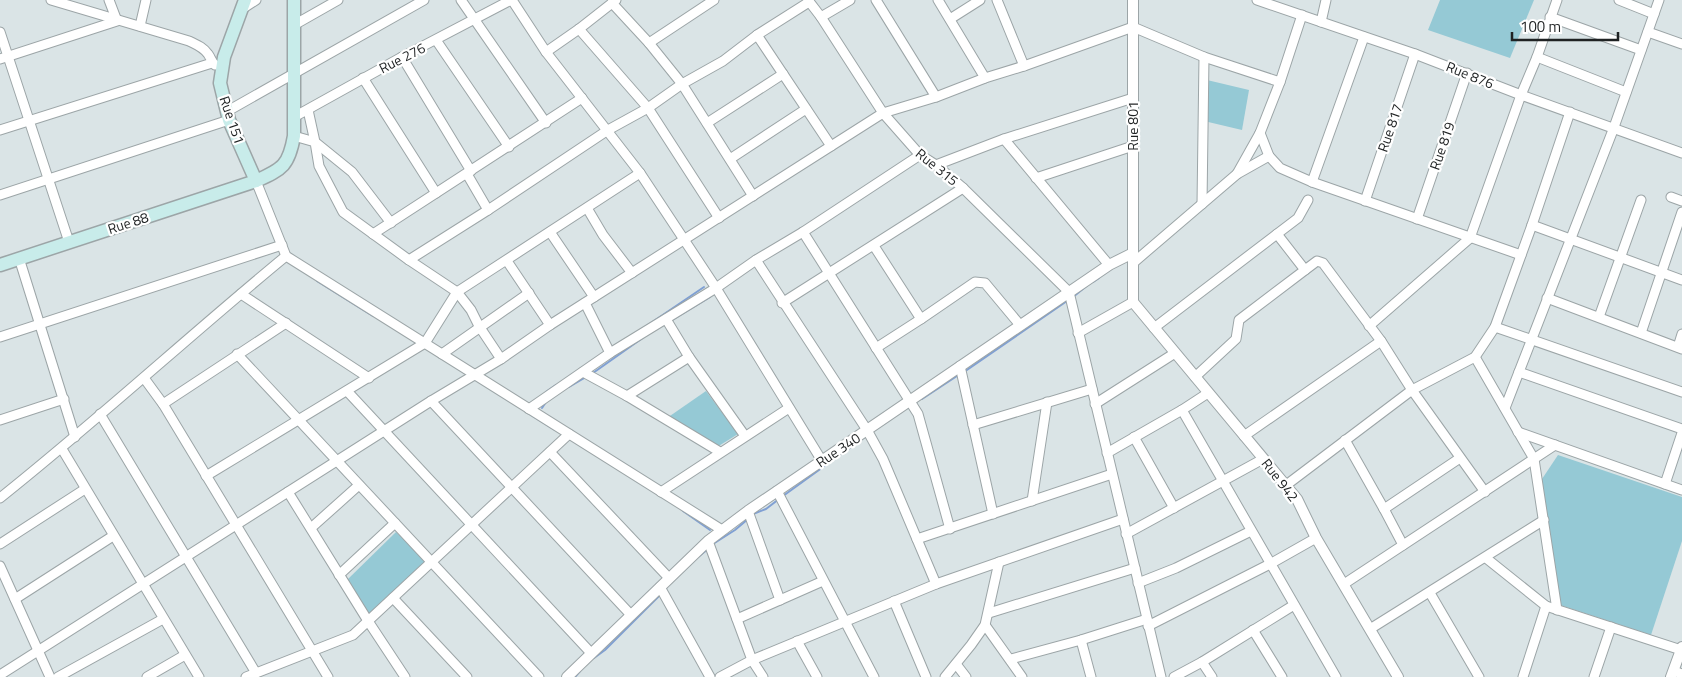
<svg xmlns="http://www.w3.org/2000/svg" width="1682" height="677" viewBox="0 0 1682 677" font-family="'Titillium Web',sans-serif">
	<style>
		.green { fill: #95c9d5 }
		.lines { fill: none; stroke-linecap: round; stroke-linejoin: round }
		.stream { stroke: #80a0d3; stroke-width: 2 }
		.minor-casing { stroke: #9ca5a7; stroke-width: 11 }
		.tertiary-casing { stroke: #9ca5a7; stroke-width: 12 }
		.secondary-casing { stroke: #9ca5a7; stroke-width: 15 }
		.minor { stroke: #fff; stroke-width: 9 }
		.tertiary { stroke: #fff; stroke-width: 10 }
		.secondary { stroke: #c8ecea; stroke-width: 12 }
		.labels { text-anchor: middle; stroke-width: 4.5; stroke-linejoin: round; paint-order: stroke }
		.street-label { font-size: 14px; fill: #1f2223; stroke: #fff }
	</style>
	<rect width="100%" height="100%" fill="#dae4e6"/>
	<g class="green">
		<path d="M1440 0H1534L1510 58 1428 30Z"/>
		<path d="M1207 80 1249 90 1242 130 1204 121Z"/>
		<path d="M706 391 738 434 717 447 667 418Z"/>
		<path d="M1558 455 1682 497V541L1651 635 1560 605 1540 482Z"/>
		<path d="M396 532 424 560V565L373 614 365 612 347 580Z"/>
	</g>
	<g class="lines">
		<g class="stream">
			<path d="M317 281 373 316"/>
			<path d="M1093 282 1099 278"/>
			<path d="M1073 297 1089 284"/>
			<path d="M672 320 710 297"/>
			<path d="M642 329 704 287"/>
			<path d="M964 372 1067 301"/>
			<path d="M593 373 644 337"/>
			<path d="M569 387 586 377"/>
			<path d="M546 392 556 385"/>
			<path d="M922 399 960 374"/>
			<path d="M542 408 546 402"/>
			<path d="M525 411 555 430"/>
			<path d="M783 496 866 436"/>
			<path d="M683 511 710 530"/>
			<path d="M753 514 766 509 779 499"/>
			<path d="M713 544 735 530 748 519"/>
			<path d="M698 557 708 549"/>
			<path d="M594 658 605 650 661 594"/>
			<path d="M575 677 580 671"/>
		</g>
		<defs>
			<g id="minor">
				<path d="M51 0 189 41C197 45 203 47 208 54 211 58 211 61 215 65"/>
				<path d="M461 0 546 123"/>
				<path d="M512 0 546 52 640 173 716 288 822 461"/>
				<path d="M808 0 821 17 883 113 920 155 936 165 963 188 1069 292 1161 677"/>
				<path d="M876 0 936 97"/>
				<path d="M938 0 985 78"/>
				<path d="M997 0 1024 66"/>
				<path d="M1257 0 1415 54 1521 95 1682 153"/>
				<path d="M1619 0 1654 14"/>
				<path d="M612 3 649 43 682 84 753 196"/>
				<path d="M242 9 256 0"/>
				<path d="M821 17 850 0"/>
				<path d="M1550 17 1641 50"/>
				<path d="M950 19 980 0"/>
				<path d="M1321 22 1326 0"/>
				<path d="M294 25 338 0"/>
				<path d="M140 26 146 0"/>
				<path d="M579 29 648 108 719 218"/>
				<path d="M0 32 69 242"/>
				<path d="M1648 32 1682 44"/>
				<path d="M757 35 831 146"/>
				<path d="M436 40 509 147"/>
				<path d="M649 43 714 0"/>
				<path d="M546 52 579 29 616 0"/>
				<path d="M402 57 471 171"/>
				<path d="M1537 57 1626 92"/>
				<path d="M0 59 117 21 109 0"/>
				<path d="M363 78 436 193"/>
				<path d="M308 110 315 142 352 172 391 223"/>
				<path d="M226 112 424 0"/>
				<path d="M294 117 402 57 511 0"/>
				<path d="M707 123 783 74"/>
				<path d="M0 130 212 63"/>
				<path d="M1260 133 1269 156 1280 168 1312 182 1521 255"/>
				<path d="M294 136 315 142 319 166 343 212 409 260 457 292 471 310 479 326 501 359"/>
				<path d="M1004 139 1109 265"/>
				<path d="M730 159 806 109"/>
				<path d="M936 165 1004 139 1133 98"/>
				<path d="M467 174 488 210"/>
				<path d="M1237 174 1260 133 1280 82 1302 15"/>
				<path d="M1036 178 1133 146"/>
				<path d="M256 181 286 256 722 530"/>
				<path d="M1312 182 1364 37"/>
				<path d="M0 195 229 120"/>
				<path d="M1671 197 1682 201"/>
				<path d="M1365 201 1415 54"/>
				<path d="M1202 204 1204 57"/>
				<path d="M587 208 603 235 632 273"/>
				<path d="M1417 219 1467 73"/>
				<path d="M1532 225 1682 280"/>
				<path d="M550 232 594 297"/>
				<path d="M803 232 918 414 950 529"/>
				<path d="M373 234 582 98"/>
				<path d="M1277 234 1298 218 1308 200"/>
				<path d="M874 246 921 319"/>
				<path d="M19 258 75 437"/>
				<path d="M409 260 488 210 608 130 648 108 682 84 723 61 757 35 809 2"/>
				<path d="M756 260 867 430 883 459 936 584"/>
				<path d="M507 261 550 325"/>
				<path d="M1133 263 1237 174 1269 156"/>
				<path d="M1305 270 1317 261 1323 263 1381 341 1412 390 1485 492"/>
				<path d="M241 294 369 378"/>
				<path d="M1547 298 1682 349"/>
				<path d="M585 303 610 353"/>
				<path d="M782 303 963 188"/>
				<path d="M1599 317 1641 200"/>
				<path d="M666 319 689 357 745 436"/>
				<path d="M1369 326 1470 238 1521 95 1537 57 1557 0"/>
				<path d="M1495 327 1682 392"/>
				<path d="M1154 328 1277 234 1305 270 1239 320 1236 339 1195 377"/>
				<path d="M1078 333 1133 302"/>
				<path d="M1641 333 1682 212"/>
				<path d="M0 337 282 245"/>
				<path d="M1678 347 1682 334"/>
				<path d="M876 348 921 319 975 282 985 283 1020 325"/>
				<path d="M237 354 539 677"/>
				<path d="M442 354 529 293"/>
				<path d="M1475 357 1534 459 1557 610"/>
				<path d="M960 366 993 514"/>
				<path d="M583 372 627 396 720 452"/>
				<path d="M1519 372 1682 429"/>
				<path d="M144 378 163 404 328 677"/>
				<path d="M347 391 591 653"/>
				<path d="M627 396 689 357"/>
				<path d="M431 401 631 615"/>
				<path d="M163 404 286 323"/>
				<path d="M1095 404 1175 353"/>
				<path d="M1505 408 1613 130 1659 0"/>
				<path d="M529 409 610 353 716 288 756 260 803 232 920 155"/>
				<path d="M1182 410 1336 677"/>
				<path d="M100 414 256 673"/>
				<path d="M0 420 64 399"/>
				<path d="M973 425 1092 389"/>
				<path d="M1518 432 1682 490"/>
				<path d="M1244 436 1381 341"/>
				<path d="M1134 437 1174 508"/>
				<path d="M1345 440 1384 509"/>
				<path d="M62 449 199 677"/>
				<path d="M550 452 669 578"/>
				<path d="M1107 453 1182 410 1208 393"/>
				<path d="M206 476 425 343 457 292 640 173"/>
				<path d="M1665 484 1682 433"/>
				<path d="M1285 486 1412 390 1475 357 1495 327 1532 225 1570 112"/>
				<path d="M777 491 874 677"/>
				<path d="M288 492 368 621 405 677"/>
				<path d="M661 492 789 408"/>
				<path d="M0 498C98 420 190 335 286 256"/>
				<path d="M1032 501 1047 402"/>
				<path d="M748 511 780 600"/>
				<path d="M311 528 359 485"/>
				<path d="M1126 534 1263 459"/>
				<path d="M917 539 1112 474"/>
				<path d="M708 541 752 660 763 677"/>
				<path d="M0 544 85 489"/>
				<path d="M1403 545 1384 509 1460 458"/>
				<path d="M1486 558 1546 606 1681 650"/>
				<path d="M0 566 50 677"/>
				<path d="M339 575 395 523"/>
				<path d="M1138 583 1176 568 1251 531"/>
				<path d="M1344 584 1555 445"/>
				<path d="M660 587 710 677"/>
				<path d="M1430 593 1479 677"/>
				<path d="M393 598 467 677"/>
				<path d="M15 599 113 536"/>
				<path d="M894 601 926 677"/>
				<path d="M989 613 1135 568"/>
				<path d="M737 619 823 581"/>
				<path d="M985 625 1022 677"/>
				<path d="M1148 626 1270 564 1316 538"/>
				<path d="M1370 629 1544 520"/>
				<path d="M1253 630 1282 677"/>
				<path d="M1081 640 1091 677"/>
				<path d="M797 641 817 677"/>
				<path d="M1011 659 1081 640 1147 619"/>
				<path d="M1202 662 1212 677"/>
				<path d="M956 664 966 677"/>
				<path d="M1674 671 1682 674"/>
				<path d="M0 675 431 401 501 359 550 325 883 113 936 97 985 78 1024 66 1133 27 1204 57 1280 82"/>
				<path d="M58 677 163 619"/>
				<path d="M147 677 185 655"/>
				<path d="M246 677 353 635 569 434"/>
				<path d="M720 677 752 660 936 584 1123 519"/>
				<path d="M945 677 971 645 985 625 999 562"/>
				<path d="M1174 677 1202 662 1294 605"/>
				<path d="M1523 677 1546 606"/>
				<path d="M1594 677 1611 627"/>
			</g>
			<g id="tertiary">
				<path d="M1133 0V302L1297 499 1316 538 1398 677"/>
				<path d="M567 677 708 541 748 511 1109 265 1133 253"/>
				<path d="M1671 677 1682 647"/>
			</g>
			<g id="secondary">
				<path d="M245 0 224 57 220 83 229 120 256 181"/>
				<path d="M0 265 256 181C283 169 289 165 294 136V0"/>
			</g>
		</defs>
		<use href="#minor" class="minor-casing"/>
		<use href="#tertiary" class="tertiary-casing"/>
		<use href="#secondary" class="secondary-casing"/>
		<use href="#minor" class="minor"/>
		<use href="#tertiary" class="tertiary"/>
		<use href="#secondary" class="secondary"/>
	</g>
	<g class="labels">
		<g class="street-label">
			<text transform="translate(402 58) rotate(-27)" y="5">Rue 276</text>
			<text transform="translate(1470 75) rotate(22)" y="5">Rue 876</text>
			<text transform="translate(232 120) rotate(71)" y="5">Rue 151</text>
			<text transform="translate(1133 126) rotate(-90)" y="5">Rue 801</text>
			<text transform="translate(1390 128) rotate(-71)" y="5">Rue 817</text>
			<text transform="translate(1442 146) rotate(-71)" y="5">Rue 819</text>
			<text transform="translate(937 167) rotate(39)" y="5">Rue 315</text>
			<text transform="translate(128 223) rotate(-18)" y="5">Rue 88</text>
			<text transform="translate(838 450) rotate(-34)" y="5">Rue 340</text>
			<text transform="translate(1280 480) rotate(52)" y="5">Rue 942</text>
		</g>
	</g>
	<path d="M1512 32v8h106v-8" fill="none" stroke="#1f2223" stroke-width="2.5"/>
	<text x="1520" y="32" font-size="15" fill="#1f2223" stroke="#ffffff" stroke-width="4" paint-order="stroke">100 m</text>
</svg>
